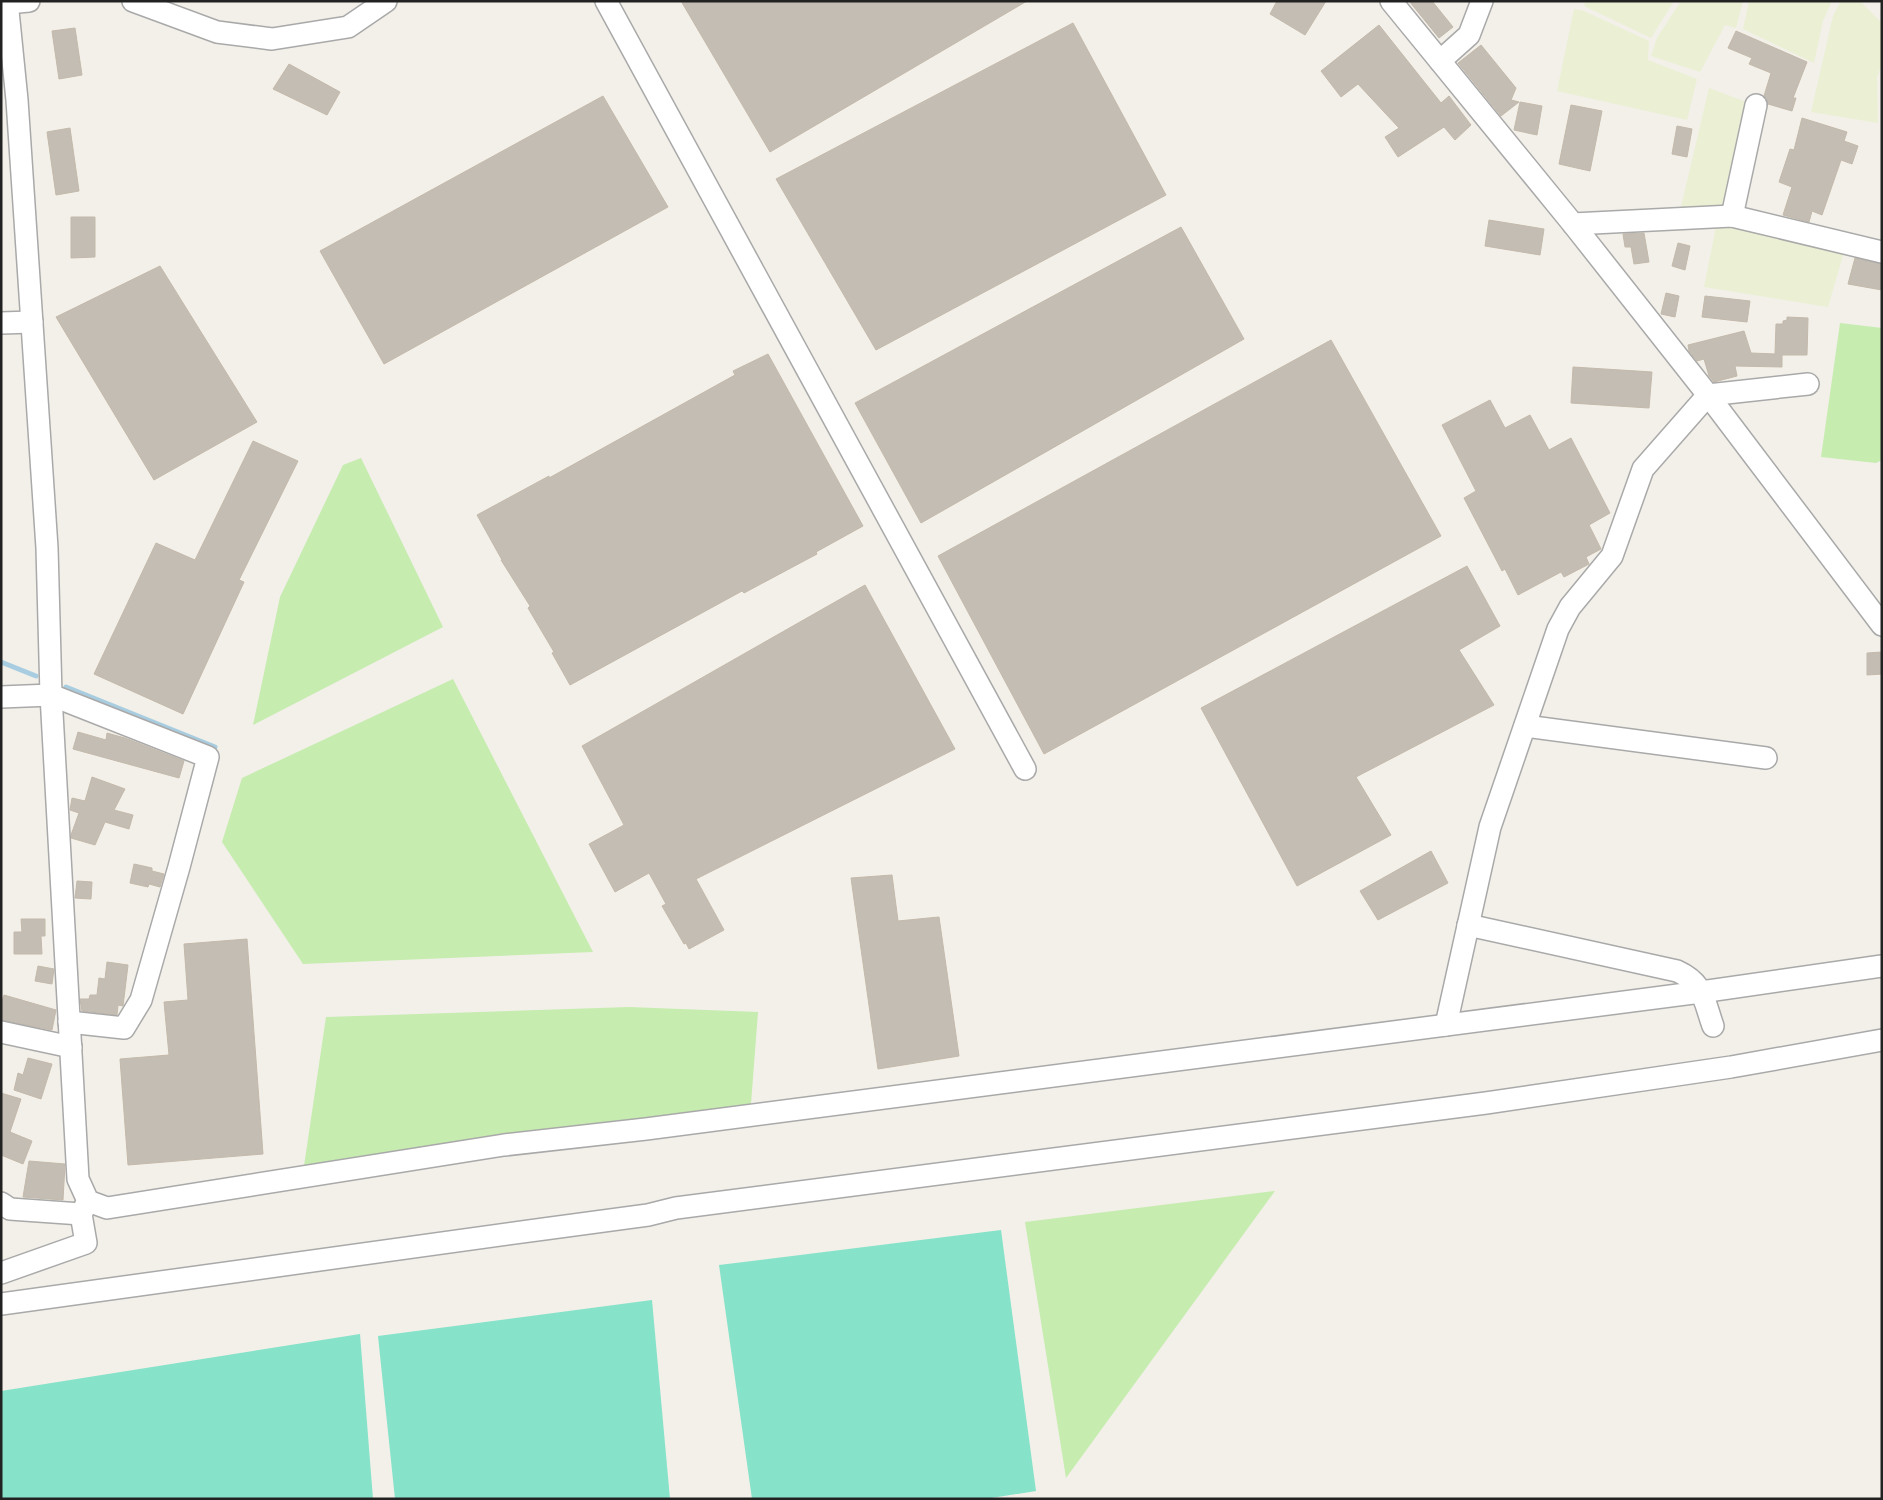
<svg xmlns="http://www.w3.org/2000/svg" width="1883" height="1500" viewBox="0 0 1883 1500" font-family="Commissioner,sans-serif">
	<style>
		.farmland { fill: #ebf0d4 }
		.grass { fill: #c6ecaf }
		.pitch { fill: #86e2c9 }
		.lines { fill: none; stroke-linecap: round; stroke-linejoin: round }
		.stream { stroke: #a9cde0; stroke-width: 5 }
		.building { fill: #c3bdb4; stroke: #c4b9aa }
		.minor-casing { stroke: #a9a9a9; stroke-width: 24 }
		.minor { stroke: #fff; stroke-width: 21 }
	</style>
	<rect width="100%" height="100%" fill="#f2f0e9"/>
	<g class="farmland">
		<path d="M1586 1H1674L1651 38 1584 6Z"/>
		<path d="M1681 1H1743L1736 28 1725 25 1700 72 1651 56 1657 38Z"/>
		<path d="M1749 1H1832L1823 21 1814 63 1743 29Z"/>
		<path d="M1841 1H1860L1882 23V65L1877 77 1878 123 1811 112 1833 16Z"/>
		<path d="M1574 9 1584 11 1649 41 1648 60 1697 79 1687 120 1557 91Z"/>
		<path d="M1709 88 1749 103 1732 216 1680 211Z"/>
		<path d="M1717 222 1844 252 1828 307 1704 287Z"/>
	</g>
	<g class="grass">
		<path d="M1840 323 1882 328V460L1876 463 1821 457Z"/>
		<path d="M361 458 443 627 253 725 280 597 343 465Z"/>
		<path d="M453 679 593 952 303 964 222 842 242 778Z"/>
		<path d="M629 1007 758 1012 751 1104 304 1166 326 1017Z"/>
		<path d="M1275 1191 1066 1478 1025 1222Z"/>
	</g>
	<g class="pitch">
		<path d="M1001 1230 1036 1491 985 1499H752L719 1265Z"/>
		<path d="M652 1300 670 1499H395L378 1336Z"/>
		<path d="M360 1334 373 1499H1V1391Z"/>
	</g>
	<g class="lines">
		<g class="stream">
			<path d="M1 662 36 676"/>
			<path d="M66 687 215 747"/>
		</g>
	</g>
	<g class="building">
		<path d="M681 1H1027L770 152Z"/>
		<path d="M1277 1H1326L1305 35 1270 14Z"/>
		<path d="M1409 1H1432L1453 27 1439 38Z"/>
		<path d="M1073 23 1166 195 876 350 776 179Z"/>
		<path d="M1379 25 1441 103 1449 96 1471 125 1455 140 1444 127 1398 157 1385 137 1399 128 1358 84 1341 97 1321 71Z"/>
		<path d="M75 28 82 75 59 79 52 31Z"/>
		<path d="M1736 31 1807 62 1793 98H1796L1792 111 1768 104 1764 96 1771 73 1749 64 1752 58 1728 48Z"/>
		<path d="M1481 45 1516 88 1511 100 1519 102 1501 116 1458 63Z"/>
		<path d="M289 64 340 92 327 115 273 89Z"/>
		<path d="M603 96 668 207 384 364 320 251Z"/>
		<path d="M1520 102 1542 106 1537 135 1514 130Z"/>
		<path d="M1571 105 1602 111 1590 171 1559 164Z"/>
		<path d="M1802 118 1847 132 1844 141 1858 146 1852 164 1841 160 1822 215 1812 211 1809 222 1783 215 1792 187 1779 182 1790 149 1794 150Z"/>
		<path d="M1677 126 1692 129 1687 157 1672 154Z"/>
		<path d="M70 128 79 191 56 195 47 132Z"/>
		<path d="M71 217H95V257L71 258Z"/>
		<path d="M1489 220 1544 229 1540 255 1485 246Z"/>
		<path d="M1181 227 1244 339 921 523 855 403Z"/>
		<path d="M1644 233 1649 262 1634 264 1631 247H1625L1623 234Z"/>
		<path d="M1678 243 1690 246 1685 270 1672 266Z"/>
		<path d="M1855 258 1882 264V290L1848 284Z"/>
		<path d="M160 266 257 422 154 480 56 317Z"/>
		<path d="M1666 293 1679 296 1675 317 1661 314Z"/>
		<path d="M1705 296 1750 301 1747 322 1702 317Z"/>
		<path d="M1787 317 1808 318 1807 355H1782V367L1735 366 1737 376 1714 382 1709 376 1704 359 1697 361 1689 351 1688 345 1744 331 1751 353 1775 354 1776 324H1783V321L1787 320Z"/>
		<path d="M1331 340 1441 536 1044 754 938 556Z"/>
		<path d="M768 354 863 526 816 552 817 554 744 593 742 591 570 685 552 653 554 652 528 608 530 606 501 560H502L477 515 549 476V478L735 375 733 371Z"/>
		<path d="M1573 367 1652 372 1649 408 1571 403Z"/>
		<path d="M1490 400 1505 428 1530 415 1549 450 1571 438 1610 513 1589 525 1601 549 1586 557 1589 564 1564 577 1561 572 1518 595 1505 569 1502 571 1464 498 1476 491 1442 425Z"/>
		<path d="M253 441 298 461 239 580 244 582 183 714 94 674 156 543 195 560Z"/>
		<path d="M1467 566 1500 626 1459 650 1494 705 1356 777 1391 835 1297 886 1201 708Z"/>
		<path d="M865 585 955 749 696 879 724 930 689 949 686 943 684 944 662 906 666 904 649 873 615 892 589 844 624 825 582 746Z"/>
		<path d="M1882 652V674L1867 675V653Z"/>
		<path d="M78 732 106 740 107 733 125 738 184 761 179 778 73 749Z"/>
		<path d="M92 777 125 789 114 810 133 815 129 829 105 822 95 845 71 838V835L79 813 70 810 72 798 85 801Z"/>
		<path d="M1431 851 1448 883 1378 920 1360 891Z"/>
		<path d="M134 864 152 868V871L164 874 160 887 149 884 148 887 130 883Z"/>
		<path d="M892 875 898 921 939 917 959 1056 878 1069 851 878Z"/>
		<path d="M77 881 92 882 91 899 75 898Z"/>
		<path d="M21 919H45V936H41L42 954H14V932H22Z"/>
		<path d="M247 939 263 1154 128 1165 120 1059 169 1055 164 1002 188 1000 184 944Z"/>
		<path d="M107 962 128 965 123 1006 118 1005 117 1015 82 1011 80 999H89L90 995H97L99 978 105 979Z"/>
		<path d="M38 966 54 969 52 984 35 981Z"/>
		<path d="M4 995 56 1010 52 1030 1 1020V1004Z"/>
		<path d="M28 1058 52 1064 41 1099 14 1090 18 1073 23 1075Z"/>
		<path d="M1 1093 21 1099 10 1132 32 1141 23 1164 1 1155Z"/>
		<path d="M29 1161 65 1164 63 1200 23 1197Z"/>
	</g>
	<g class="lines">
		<defs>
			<g id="minor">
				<path d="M7 1 17 100 47 548 51 695 78 1179 88 1201 107 1208 504 1145 646 1129 1701 992 1882 966"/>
				<path d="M133 1 217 32 272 39 348 27 386 1"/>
				<path d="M606 1 1025 769"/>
				<path d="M1391 1 1573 224 1708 395 1882 625"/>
				<path d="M8 3 29 1"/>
				<path d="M1440 61 1469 35 1482 1"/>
				<path d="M1732 216 1756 105"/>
				<path d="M1573 224 1732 216 1882 252"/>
				<path d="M1 323 32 322"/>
				<path d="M1 697 51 695 208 757 179 867 141 1000 124 1028 69 1022"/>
				<path d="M1525 726 1766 758"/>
				<path d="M1468 925 1677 971C1704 983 1704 1001 1713 1026"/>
				<path d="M1446 1025 1490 827 1558 629 1570 607 1612 556 1643 469 1708 395 1808 384"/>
				<path d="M1 1032 71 1047"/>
				<path d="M1 1203 10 1209 81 1214"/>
				<path d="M1 1273 86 1243 81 1214 88 1201"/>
				<path d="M1 1304 544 1229 648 1215 676 1208 1486 1103 1731 1067 1882 1040"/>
			</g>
		</defs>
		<use href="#minor" class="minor-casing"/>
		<use href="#minor" class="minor"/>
	</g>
	<rect width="1883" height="1500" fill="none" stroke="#222222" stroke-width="5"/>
</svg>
